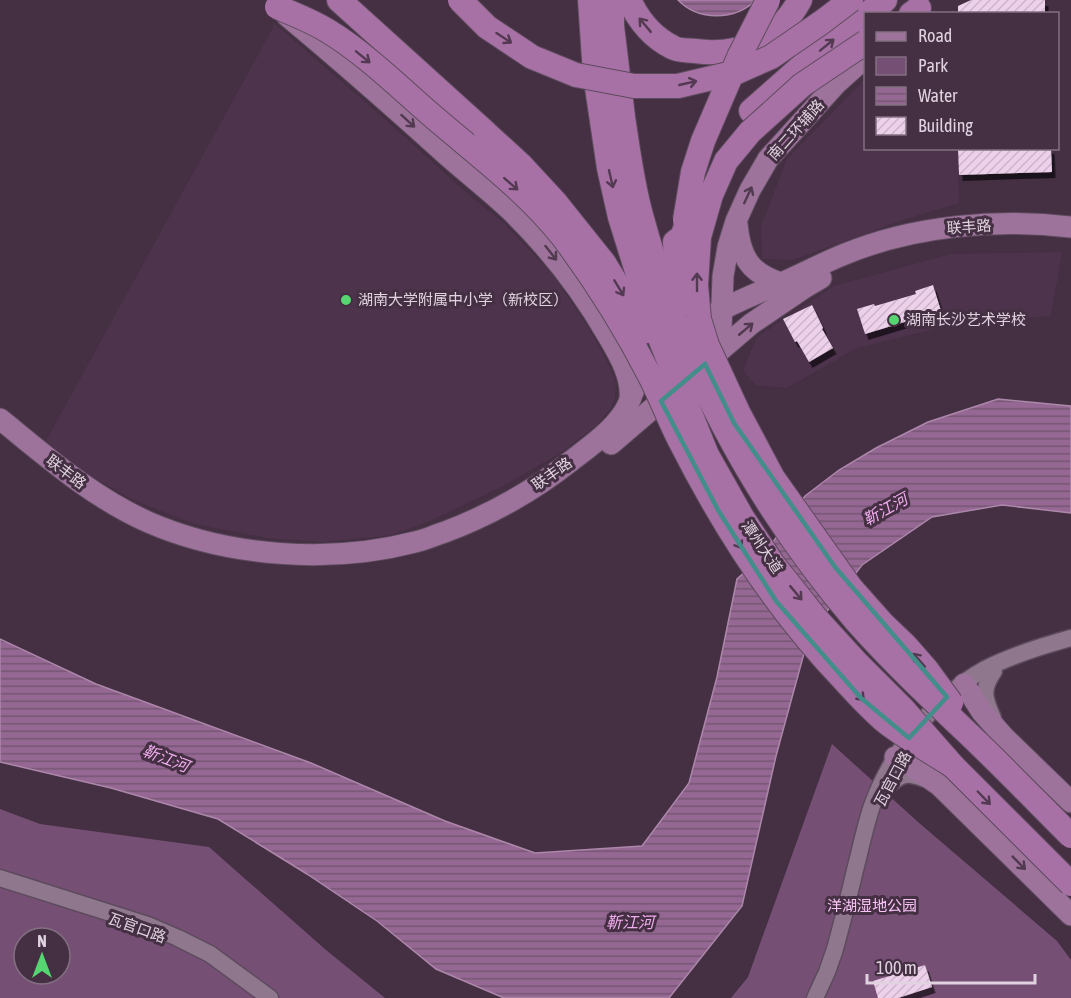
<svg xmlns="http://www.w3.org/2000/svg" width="1071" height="998" viewBox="0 0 1071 998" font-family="'Asap Condensed','Noto Sans SC',sans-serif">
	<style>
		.built { fill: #4e334d }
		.green { fill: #764f75; fill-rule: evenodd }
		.water { fill: url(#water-rules); stroke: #ac87aa; stroke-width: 1.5 }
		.building { fill: url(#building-hatch); filter: url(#shadow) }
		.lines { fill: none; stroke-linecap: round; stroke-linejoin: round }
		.minor-casing { stroke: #5d4b5d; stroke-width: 19 }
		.major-casing { stroke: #5d4b5d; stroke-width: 23 }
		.highway-casing { stroke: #5d4b5d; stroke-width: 26 }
		.minor { stroke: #8f778e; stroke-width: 16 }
		.major { stroke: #9d739c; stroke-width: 21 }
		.highway { stroke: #a771a5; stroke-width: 24 }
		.highway-bridge-casing { stroke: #5d4b5d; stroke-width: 26; stroke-linecap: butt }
		.highway-bridge { stroke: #a771a5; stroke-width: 24 }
		.oneway { stroke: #533952 }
		.oneway2 { stroke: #513950 }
		.marked { fill: none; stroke: #438d8a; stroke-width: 4.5; stroke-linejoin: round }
		.poi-dot { fill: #56d671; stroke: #442f43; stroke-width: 2 }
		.labels { text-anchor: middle; stroke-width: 6; stroke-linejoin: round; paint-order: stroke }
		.street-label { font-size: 15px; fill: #e0d2df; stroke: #442f43 }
		.poi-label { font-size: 15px; fill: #e0d2df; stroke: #442f43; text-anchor: start }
		.park-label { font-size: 15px; fill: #fac3f7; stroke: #442f43 }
		.water-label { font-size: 16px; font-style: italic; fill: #f1adee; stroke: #442f43 }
	</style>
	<defs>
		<pattern id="water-rules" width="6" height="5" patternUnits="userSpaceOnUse" patternTransform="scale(1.5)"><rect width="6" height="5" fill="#956793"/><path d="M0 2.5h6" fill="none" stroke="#745773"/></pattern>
		<pattern id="building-hatch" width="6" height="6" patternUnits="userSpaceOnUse" patternTransform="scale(1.5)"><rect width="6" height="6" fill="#edd1eb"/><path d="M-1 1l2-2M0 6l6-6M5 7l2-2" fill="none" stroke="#cbb4c9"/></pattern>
		<filter id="shadow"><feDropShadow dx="3.5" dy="6" stdDeviation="0" flood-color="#0009"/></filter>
	</defs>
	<rect width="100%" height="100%" fill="#442f43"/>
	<g class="built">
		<path d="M275 24 386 120 469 195 505 224 552 274 587 325 608 363 616 383 615 399 610 409 597 425 562 452 505 485 432 520 392 535 323 542 268 538 195 524 133 500 85 472 46 441Z"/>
		<path d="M865 79 866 148 958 149 959 203 903 220 793 260 762 259 761 226 787 159Z"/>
		<path d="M1062 252 1051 316 959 323 857 348 787 388 755 385 743 370 757 337 834 286 951 254Z"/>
	</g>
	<g class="green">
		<path d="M832 744 918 822 1057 941 1071 960V998H731L748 977Z"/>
		<path d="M0 809 40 824 209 847 326 950 385 998H0ZM24 938H60V974H24Z"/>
	</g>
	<g class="water">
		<path d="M678 0H756C735 21 698 21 678 0Z"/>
		<path d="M998 399 1071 406V513L1002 505 932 517 862 565 809 635 776 756 742 906 669 998H504L436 969 377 921 307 874 218 819 111 788 0 762V639L96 684 311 763 445 821 535 853 642 846 689 783 717 677 737 579 764 555 805 496 839 470 876 448 928 422Z"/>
	</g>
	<g class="building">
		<path d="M971 0H1045V14H958V6Z"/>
		<path d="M958 148H1051L1052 172 959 175Z"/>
		<path d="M933 285 941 311 865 334 857 309 874 304 875 306 916 294 915 291Z"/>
		<path d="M812 305 823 328 822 329 833 348 809 362 797 341 795 342 783 319Z"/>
		<path d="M925 965 932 987 898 998H878L873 981Z"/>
	</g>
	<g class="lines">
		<defs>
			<g id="minor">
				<path d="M993 718C984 698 981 690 994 671"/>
				<path d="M887 787C901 773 907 772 925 779"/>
				<path d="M0 878 148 925 178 938 210 954 270 998"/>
				<path d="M815 998 827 972 835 949C842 923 849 896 855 870 861 848 865 825 873 803 893 750 935 697 985 669 1012 655 1042 646 1071 638"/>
			</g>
			<g id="major">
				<path d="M287 16C340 60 391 105 442 151 464 171 488 189 510 210 549 248 581 289 608 336 619 355 632 376 630 399"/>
				<path d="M737 224C740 256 749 273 781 283"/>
				<path d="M689 331C718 308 753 295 786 281 806 272 825 262 845 254 913 226 998 218 1071 227"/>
				<path d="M717 353 721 331 723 276 728 247 736 221 750 190 768 159 836 84 866 57"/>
				<path d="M702 366 751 324 804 288 821 278"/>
				<path d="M0 419C47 457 92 497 148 522 228 557 331 564 415 542 425 540 435 535 445 532 490 515 533 491 571 461 589 447 611 432 624 412 632 400 634 384 643 371 646 367 651 362 656 359"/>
				<path d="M611 444 674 390"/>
				<path d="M964 684 982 712 1004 737 1071 802"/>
				<path d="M895 757 913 767 939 785 1071 915"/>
			</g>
			<g id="highway">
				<path d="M339 0 486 133"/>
				<path d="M590 0 595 74 602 121"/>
				<path d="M612 0V26L623 117"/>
				<path d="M629 0C638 19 652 37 672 47 678 51 687 50 695 51 740 57 778 40 800 0"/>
				<path d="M867 14 885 0"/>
				<path d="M911 14 919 8"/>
				<path d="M751 111 803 65 866 15"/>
			</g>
		</defs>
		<use href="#minor" class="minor-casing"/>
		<use href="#major" class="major-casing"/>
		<use href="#highway" class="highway-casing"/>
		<use href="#minor" class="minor"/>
		<use href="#major" class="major"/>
		<use href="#highway" class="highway"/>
		<defs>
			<g id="highway-bridge">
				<path d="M460 0 487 27 532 57 576 75 634 86H678L737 72 771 57 822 22 851 0"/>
				<path d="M277 7C294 14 312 21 328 31 363 52 398 86 429 113 474 152 526 190 563 237 596 281 626 329 651 378 661 398 669 419 679 439 723 526 776 609 843 679 857 694 871 710 887 723 908 739 931 752 953 766"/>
				<path d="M866 42 802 85 750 132 726 161 711 195 699 237 696 285 699 319 707 345 738 412 773 478 851 588 883 624 906 646 927 670 951 703"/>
				<path d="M623 117C628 149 632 183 641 215 681 364 755 503 856 621 894 664 936 703 978 743 1009 773 1040 805 1071 836"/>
				<path d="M602 121 609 168 620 217 651 316 707 455 742 517 773 564 815 617 858 664 903 709 953 766 1071 884"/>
				<path d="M486 133 520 164 556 203 604 263 627 301 643 332"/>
				<path d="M685 220 693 172 703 141 739 57 768 0"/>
				<path d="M682 304 677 282 675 242 682 237 694 205"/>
			</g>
		</defs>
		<use href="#highway-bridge" class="highway-bridge-casing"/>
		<use href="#highway-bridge" class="highway-bridge"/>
	</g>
	<defs><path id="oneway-shaft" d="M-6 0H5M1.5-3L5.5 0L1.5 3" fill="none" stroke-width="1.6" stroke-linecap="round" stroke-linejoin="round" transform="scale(1.5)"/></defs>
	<g class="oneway">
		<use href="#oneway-shaft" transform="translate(645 25) rotate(-130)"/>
		<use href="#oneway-shaft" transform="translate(504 38) rotate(33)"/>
		<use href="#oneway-shaft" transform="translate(827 45) rotate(-39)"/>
		<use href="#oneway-shaft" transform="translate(363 57) rotate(39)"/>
		<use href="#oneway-shaft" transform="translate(688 83) rotate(-13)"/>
		<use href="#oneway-shaft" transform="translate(611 179) rotate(77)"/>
		<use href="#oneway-shaft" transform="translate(511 184) rotate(41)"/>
		<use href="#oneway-shaft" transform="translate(697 282) rotate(-90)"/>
		<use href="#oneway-shaft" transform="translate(619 288) rotate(59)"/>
		<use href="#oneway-shaft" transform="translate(737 541) rotate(57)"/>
		<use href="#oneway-shaft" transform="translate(796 593) rotate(50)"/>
		<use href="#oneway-shaft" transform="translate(919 660) rotate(-132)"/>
		<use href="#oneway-shaft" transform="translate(858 694) rotate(46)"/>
		<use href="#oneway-shaft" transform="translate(984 798) rotate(46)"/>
	</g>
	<g class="oneway2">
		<use href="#oneway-shaft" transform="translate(408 121) rotate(42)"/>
		<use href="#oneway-shaft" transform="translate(748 195) rotate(-65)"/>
		<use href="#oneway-shaft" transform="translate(551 253) rotate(52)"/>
		<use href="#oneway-shaft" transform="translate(746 329) rotate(-40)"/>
		<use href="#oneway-shaft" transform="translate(1019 863) rotate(45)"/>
	</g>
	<path class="marked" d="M705 364 734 423 835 567 947 697 909 738 861 698 776 601 718 510 661 401Z"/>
	<g class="poi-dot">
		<circle cx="346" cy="300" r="6"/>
		<circle cx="894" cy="320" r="6"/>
	</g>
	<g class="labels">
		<g class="street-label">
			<text transform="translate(796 130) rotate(-48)" y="5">南二环辅路</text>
			<text transform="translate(969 227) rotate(-4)" y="5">联丰路</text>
			<text transform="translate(66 472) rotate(37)" y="5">联丰路</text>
			<text transform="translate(552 474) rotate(-35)" y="5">联丰路</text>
			<text transform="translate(762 547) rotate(56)" y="5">潭州大道</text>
			<text transform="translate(893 779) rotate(-62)" y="5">瓦官口路</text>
			<text transform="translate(137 928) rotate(20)" y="5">瓦官口路</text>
		</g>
		<g class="poi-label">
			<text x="358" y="305">湖南大学附属中小学（新校区）</text>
			<text x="906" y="325">湖南长沙艺术学校</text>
		</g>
		<g class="park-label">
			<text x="872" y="911">洋湖湿地公园</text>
		</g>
		<g class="water-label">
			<text transform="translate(885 509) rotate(-29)" y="6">靳江河</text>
			<text transform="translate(166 758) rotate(21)" y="6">靳江河</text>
			<text x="630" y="928">靳江河</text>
		</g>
	</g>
	<rect x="864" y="12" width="195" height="138" fill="#442f43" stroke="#827081" stroke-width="1.5"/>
	<rect x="876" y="32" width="30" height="9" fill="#9d739c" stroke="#827081" stroke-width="1.5"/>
	<text x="918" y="42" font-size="18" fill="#e0d2df">Road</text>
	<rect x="876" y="57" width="30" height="18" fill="#764f75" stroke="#827081" stroke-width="1.5"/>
	<text x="918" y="72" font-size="18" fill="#e0d2df">Park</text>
	<rect x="876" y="87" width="30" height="18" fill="url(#water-rules)" stroke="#827081" stroke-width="1.5"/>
	<text x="918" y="102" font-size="18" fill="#e0d2df">Water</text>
	<rect x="876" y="117" width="30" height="18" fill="url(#building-hatch)" stroke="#827081" stroke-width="1.5"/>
	<text x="918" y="132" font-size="18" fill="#e0d2df">Building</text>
	<g transform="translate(42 956)"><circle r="28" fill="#442f43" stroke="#827081" stroke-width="1.5"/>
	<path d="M0-4.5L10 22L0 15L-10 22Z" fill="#56d671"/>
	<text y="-9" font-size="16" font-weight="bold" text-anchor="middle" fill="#e0d2df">N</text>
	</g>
	<path d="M867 974v9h168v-9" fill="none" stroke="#e0d2df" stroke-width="3"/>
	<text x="876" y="974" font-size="18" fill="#e0d2df" stroke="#442f43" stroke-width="4.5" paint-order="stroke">100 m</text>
</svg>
